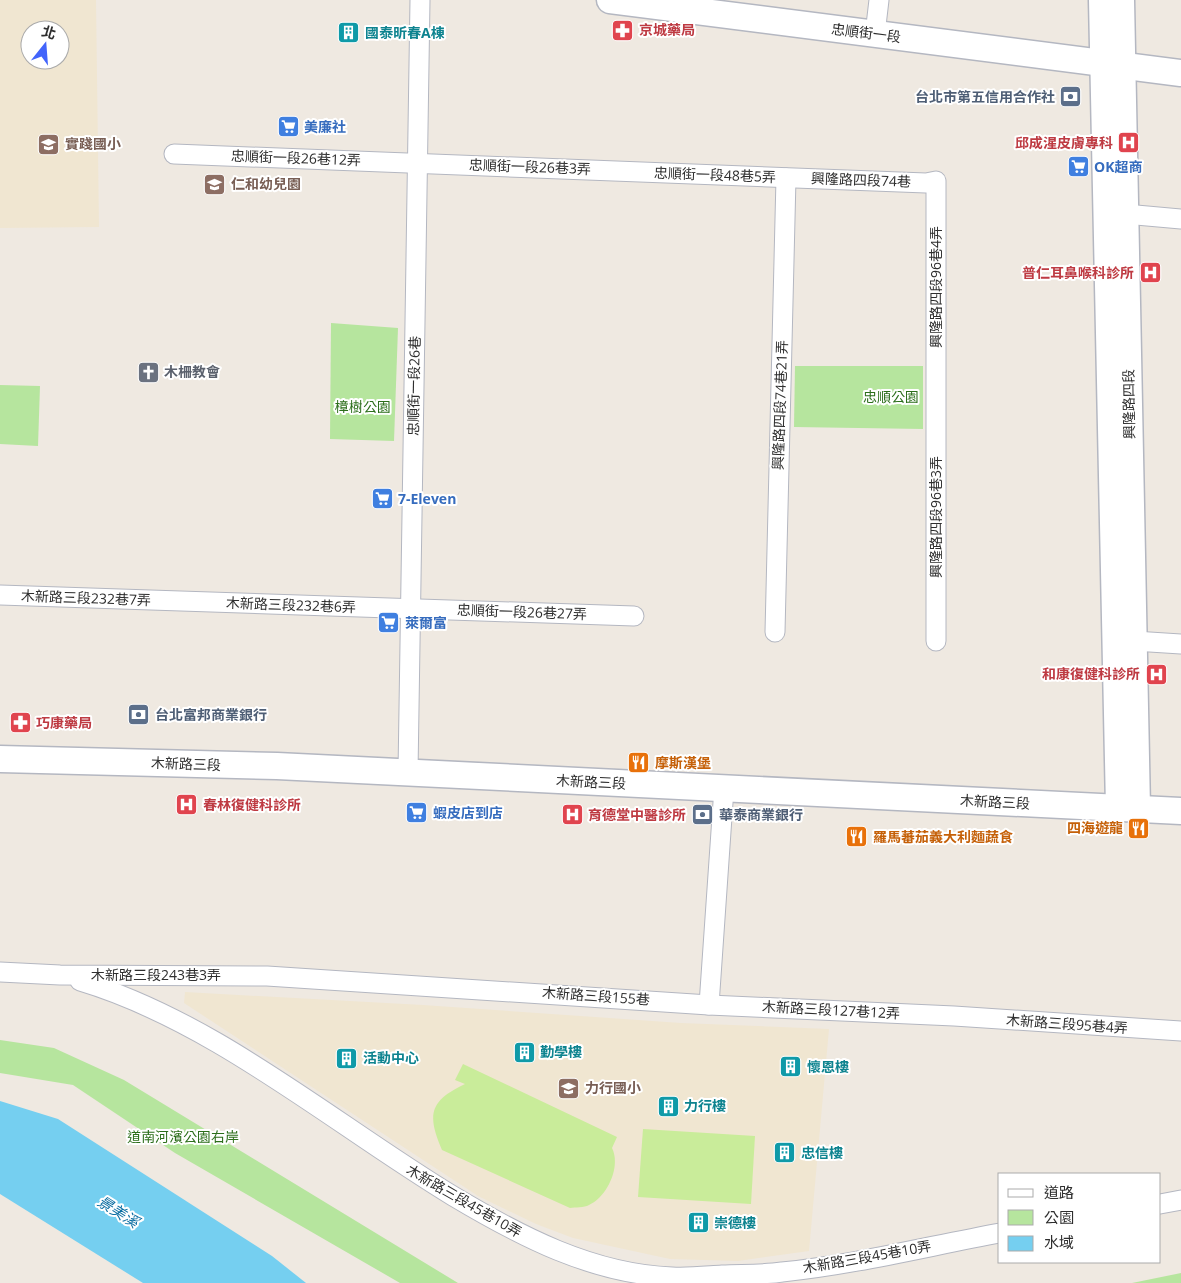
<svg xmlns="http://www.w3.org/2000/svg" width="1181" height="1283" viewBox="0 0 1181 1283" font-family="'Open Sans','Noto Sans TC',sans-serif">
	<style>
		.education { fill: #f0e6d1; fill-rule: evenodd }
		.green { fill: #b6e59e }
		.pitch { fill: #c9ec9a }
		.water { fill: #75cff0 }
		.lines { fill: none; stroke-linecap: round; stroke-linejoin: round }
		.street-casing { stroke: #b4b7c1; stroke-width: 21 }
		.secondary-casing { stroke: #b4b7c1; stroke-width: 29 }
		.street { stroke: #fff; stroke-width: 19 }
		.secondary { stroke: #fff; stroke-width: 26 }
		.labels { text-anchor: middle; stroke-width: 4; stroke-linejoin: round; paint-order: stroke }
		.health-label { font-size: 14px; font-weight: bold; fill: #be3a42; stroke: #fff; text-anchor: start }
		.culture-label { font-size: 14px; font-weight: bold; fill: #0d838f; stroke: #fff; text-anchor: start }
		.street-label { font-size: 14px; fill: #2e2e2e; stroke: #fff }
		.service-label { font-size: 14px; font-weight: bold; fill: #4e5e75; stroke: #fff; text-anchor: start }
		.shop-label { font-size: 14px; font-weight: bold; fill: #366cbe; stroke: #fff; text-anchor: start }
		.education-label { font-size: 14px; font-weight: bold; fill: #785e54; stroke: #fff; text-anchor: start }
		.worship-label { font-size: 14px; font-weight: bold; fill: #5b616d; stroke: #fff; text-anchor: start }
		.park-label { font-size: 14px; fill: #2c6e1b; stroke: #fff }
		.food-label { font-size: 14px; font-weight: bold; fill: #c56008; stroke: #fff; text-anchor: start }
		.water-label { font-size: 15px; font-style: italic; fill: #0d6fa3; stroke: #fff }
	</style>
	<rect width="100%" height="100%" fill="#efe9e1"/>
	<g class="education">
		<path d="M0 0H96L99 227 0 228ZM30 30H60V60H30Z"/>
		<path d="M185 992 423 1005 681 1023 829 1029 809 1251 738 1261 670 1259 573 1238 536 1224 478 1196 184 1003Z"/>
	</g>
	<g class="green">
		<path d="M331 323 398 328 394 441 330 439Z"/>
		<path d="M795 366H923V429L794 427Z"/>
		<path d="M0 385 40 386 38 446 0 444Z"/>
		<path d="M0 1040 54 1048 124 1080 458 1283H400L175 1153 73 1085 0 1073Z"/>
		<path d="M1181 1273V1283H1132Z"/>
	</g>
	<g class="pitch">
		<path d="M463 1064 617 1137 612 1148C621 1166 608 1196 589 1205 584 1208 575 1207 570 1208L442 1150C427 1115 429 1101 465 1084L455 1080Z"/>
		<path d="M643 1129 755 1136 751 1204 638 1197Z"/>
	</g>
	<path class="water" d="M0 1101 58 1119 272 1256 306 1283H143L0 1194Z"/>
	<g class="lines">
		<defs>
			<g id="street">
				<path d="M875 34 879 0"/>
				<path d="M174 154 926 183 936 181V641"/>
				<path d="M1125 214 1181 219"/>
				<path d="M0 595 634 616"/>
				<path d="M775 632 786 178"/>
				<path d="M1134 641 1181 644"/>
				<path d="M408 773 420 0"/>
				<path d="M0 972 60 975 267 976 709 1005 954 1016 1181 1031"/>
				<path d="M80 981C214 1021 334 1124 453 1196 520 1236 592 1274 672 1277 688 1278 706 1276 722 1275 742 1274 762 1275 782 1272 853 1265 929 1246 1000 1233"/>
				<path d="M709 1005 724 788"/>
				<path d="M1160 1204 1181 1200"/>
			</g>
			<g id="secondary">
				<path d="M610 0 1181 73"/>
				<path d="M1102 0 1119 808"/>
				<path d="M1121 0 1137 809"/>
				<path d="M0 759 277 766 1181 811"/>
			</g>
		</defs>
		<use href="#street" class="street-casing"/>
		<use href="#secondary" class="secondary-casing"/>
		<use href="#street" class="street"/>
		<use href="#secondary" class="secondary"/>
	</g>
	<defs>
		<symbol id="pharmacy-square" viewBox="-11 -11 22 22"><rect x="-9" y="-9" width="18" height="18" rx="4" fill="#e0444e" stroke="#fff"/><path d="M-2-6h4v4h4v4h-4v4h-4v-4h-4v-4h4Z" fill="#fff"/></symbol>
		<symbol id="building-square" viewBox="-11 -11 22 22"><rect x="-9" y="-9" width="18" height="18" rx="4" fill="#0f9aa8" stroke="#fff"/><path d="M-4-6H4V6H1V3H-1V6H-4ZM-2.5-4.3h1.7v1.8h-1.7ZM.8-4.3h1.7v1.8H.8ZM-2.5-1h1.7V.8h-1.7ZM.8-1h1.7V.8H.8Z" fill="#fff"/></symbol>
		<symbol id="bank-square" viewBox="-11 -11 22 22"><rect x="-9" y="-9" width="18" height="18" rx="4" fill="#5c6f8a" stroke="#fff"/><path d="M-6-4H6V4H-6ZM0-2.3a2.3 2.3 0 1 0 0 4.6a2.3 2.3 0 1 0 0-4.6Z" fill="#fff"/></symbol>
		<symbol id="supermarket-square" viewBox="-11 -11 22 22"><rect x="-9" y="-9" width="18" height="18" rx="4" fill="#3f7fe0" stroke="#fff"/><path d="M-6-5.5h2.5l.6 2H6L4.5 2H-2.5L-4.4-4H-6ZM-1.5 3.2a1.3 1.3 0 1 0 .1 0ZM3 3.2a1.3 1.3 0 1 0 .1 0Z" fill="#fff"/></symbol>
		<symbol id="hospital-square" viewBox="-11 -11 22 22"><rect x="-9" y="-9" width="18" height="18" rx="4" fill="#e0444e" stroke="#fff"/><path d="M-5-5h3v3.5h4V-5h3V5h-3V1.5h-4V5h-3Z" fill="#fff"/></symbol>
		<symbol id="school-square" viewBox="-11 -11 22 22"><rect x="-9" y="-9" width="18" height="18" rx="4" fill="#8d6e63" stroke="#fff"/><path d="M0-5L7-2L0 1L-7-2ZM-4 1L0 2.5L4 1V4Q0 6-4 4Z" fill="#fff"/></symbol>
		<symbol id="church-square" viewBox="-11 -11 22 22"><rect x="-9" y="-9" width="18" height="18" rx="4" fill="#6b7280" stroke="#fff"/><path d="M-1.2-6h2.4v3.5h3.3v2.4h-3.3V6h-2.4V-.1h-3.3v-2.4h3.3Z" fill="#fff"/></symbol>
		<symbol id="restaurant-square" viewBox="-11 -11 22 22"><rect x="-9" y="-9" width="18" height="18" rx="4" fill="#e8710a" stroke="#fff"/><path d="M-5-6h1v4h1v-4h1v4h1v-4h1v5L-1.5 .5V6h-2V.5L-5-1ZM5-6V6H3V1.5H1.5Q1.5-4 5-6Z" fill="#fff"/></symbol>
	</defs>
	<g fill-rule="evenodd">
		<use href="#pharmacy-square" x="610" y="18" width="25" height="25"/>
		<use href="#building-square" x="336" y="20" width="25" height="25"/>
		<use href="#bank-square" x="1058" y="84" width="25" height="25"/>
		<use href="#supermarket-square" x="276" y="114" width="25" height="25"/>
		<use href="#hospital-square" x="1116" y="130" width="25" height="25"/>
		<use href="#school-square" x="36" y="132" width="25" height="25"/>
		<use href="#supermarket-square" x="1066" y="154" width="25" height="25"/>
		<use href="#school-square" x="202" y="172" width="25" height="25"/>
		<use href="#hospital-square" x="1138" y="260" width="25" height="25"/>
		<use href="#church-square" x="136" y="360" width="25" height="25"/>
		<use href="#supermarket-square" x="370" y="486" width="25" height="25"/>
		<use href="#supermarket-square" x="376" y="610" width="25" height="25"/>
		<use href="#hospital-square" x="1144" y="662" width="25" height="25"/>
		<use href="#bank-square" x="126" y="702" width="25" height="25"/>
		<use href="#pharmacy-square" x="8" y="710" width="25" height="25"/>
		<use href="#restaurant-square" x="626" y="750" width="25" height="25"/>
		<use href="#hospital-square" x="174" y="792" width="25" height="25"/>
		<use href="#supermarket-square" x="404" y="800" width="25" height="25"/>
		<use href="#hospital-square" x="560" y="802" width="25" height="25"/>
		<use href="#bank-square" x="690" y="802" width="25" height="25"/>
		<use href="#restaurant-square" x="1126" y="816" width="25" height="25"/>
		<use href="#restaurant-square" x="844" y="824" width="25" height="25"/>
		<use href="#building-square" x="512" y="1040" width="25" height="25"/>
		<use href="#building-square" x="334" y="1046" width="25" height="25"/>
		<use href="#building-square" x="778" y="1054" width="25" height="25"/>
		<use href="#school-square" x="556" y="1076" width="25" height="25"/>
		<use href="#building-square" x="656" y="1094" width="25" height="25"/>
		<use href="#building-square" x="772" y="1140" width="25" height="25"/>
		<use href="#building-square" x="686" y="1210" width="25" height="25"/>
	</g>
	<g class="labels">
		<g class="health-label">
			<text x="639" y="35">京城藥局</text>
			<text x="1113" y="148" text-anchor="end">邱成湦皮膚專科</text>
			<text x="1134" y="278" text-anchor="end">普仁耳鼻喉科診所</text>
			<text x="1140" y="679" text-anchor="end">和康復健科診所</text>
			<text x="36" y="728">巧康藥局</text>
			<text x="203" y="810">春林復健科診所</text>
			<text x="588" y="820">育德堂中醫診所</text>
		</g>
		<g class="culture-label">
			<text x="365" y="38">國泰昕春A棟</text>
			<text x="540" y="1057">勤學樓</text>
			<text x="363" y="1063">活動中心</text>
			<text x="807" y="1072">懷恩樓</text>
			<text x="684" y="1111">力行樓</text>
			<text x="801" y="1158">忠信樓</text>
			<text x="714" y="1228">崇德樓</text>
		</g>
		<g class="street-label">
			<text transform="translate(866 33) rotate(7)" y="5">忠順街一段</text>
			<text transform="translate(296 158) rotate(2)" y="5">忠順街一段26巷12弄</text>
			<text transform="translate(530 167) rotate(2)" y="5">忠順街一段26巷3弄</text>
			<text transform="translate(715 175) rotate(2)" y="5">忠順街一段48巷5弄</text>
			<text transform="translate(861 180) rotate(2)" y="5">興隆路四段74巷</text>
			<text transform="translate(936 287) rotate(-90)" y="5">興隆路四段96巷4弄</text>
			<text transform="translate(414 386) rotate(-89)" y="5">忠順街一段26巷</text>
			<text transform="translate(1129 404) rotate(-91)" y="5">興隆路四段</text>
			<text transform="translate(780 405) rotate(-88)" y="5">興隆路四段74巷21弄</text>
			<text transform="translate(936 517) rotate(-90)" y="5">興隆路四段96巷3弄</text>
			<text transform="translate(86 598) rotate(2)" y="5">木新路三段232巷7弄</text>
			<text transform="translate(291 605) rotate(2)" y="5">木新路三段232巷6弄</text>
			<text transform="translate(522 612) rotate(2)" y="5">忠順街一段26巷27弄</text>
			<text transform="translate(186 764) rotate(2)" y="5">木新路三段</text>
			<text transform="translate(591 782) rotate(3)" y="5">木新路三段</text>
			<text transform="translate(995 802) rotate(3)" y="5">木新路三段</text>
			<text x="156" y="980">木新路三段243巷3弄</text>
			<text transform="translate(596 996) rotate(4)" y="5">木新路三段155巷</text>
			<text transform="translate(831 1010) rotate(3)" y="5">木新路三段127巷12弄</text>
			<text transform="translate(1067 1024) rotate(4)" y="5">木新路三段95巷4弄</text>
			<text transform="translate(464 1201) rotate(30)" y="5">木新路三段45巷10弄</text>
			<text transform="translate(867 1257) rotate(-10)" y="5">木新路三段45巷10弄</text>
		</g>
		<g class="service-label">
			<text x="1055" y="102" text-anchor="end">台北市第五信用合作社</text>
			<text x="155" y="720">台北富邦商業銀行</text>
			<text x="719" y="820">華泰商業銀行</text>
		</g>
		<g class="shop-label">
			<text x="304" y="132">美廉社</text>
			<text x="1094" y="172">OK超商</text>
			<text x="398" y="504">7-Eleven</text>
			<text x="405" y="628">萊爾富</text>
			<text x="433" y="818">蝦皮店到店</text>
		</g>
		<g class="education-label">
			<text x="65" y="149">實踐國小</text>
			<text x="231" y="189">仁和幼兒園</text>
			<text x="585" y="1093">力行國小</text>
		</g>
		<g class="worship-label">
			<text x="164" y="377">木柵教會</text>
		</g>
		<g class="park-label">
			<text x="891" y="402">忠順公園</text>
			<text x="363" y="412">樟樹公園</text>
			<text x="183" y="1142">道南河濱公園右岸</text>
		</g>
		<g class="food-label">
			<text x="655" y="768">摩斯漢堡</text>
			<text x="1123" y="833" text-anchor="end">四海遊龍</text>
			<text x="873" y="842">羅馬蕃茄義大利麵蔬食</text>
		</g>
		<g class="water-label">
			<text transform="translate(118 1212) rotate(32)" y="5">景美溪</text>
		</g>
	</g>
	<rect x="998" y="1173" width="162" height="90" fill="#ffffff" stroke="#ababab"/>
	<rect x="1008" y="1189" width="25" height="8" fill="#ffffff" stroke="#ababab"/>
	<text x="1044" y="1198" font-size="15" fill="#2e2e2e">道路</text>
	<rect x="1008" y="1210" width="25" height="15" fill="#b6e59e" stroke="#ababab"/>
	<text x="1044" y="1223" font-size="15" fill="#2e2e2e">公園</text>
	<rect x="1008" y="1236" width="25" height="15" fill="#75cff0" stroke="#ababab"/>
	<text x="1044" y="1248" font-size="15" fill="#2e2e2e">水域</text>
	<g transform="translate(45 45) rotate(17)"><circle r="24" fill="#ffffff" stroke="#ababab"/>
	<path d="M0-4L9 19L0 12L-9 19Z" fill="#4264fb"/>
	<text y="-8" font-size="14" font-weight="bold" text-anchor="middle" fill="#2e2e2e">北</text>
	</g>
</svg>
